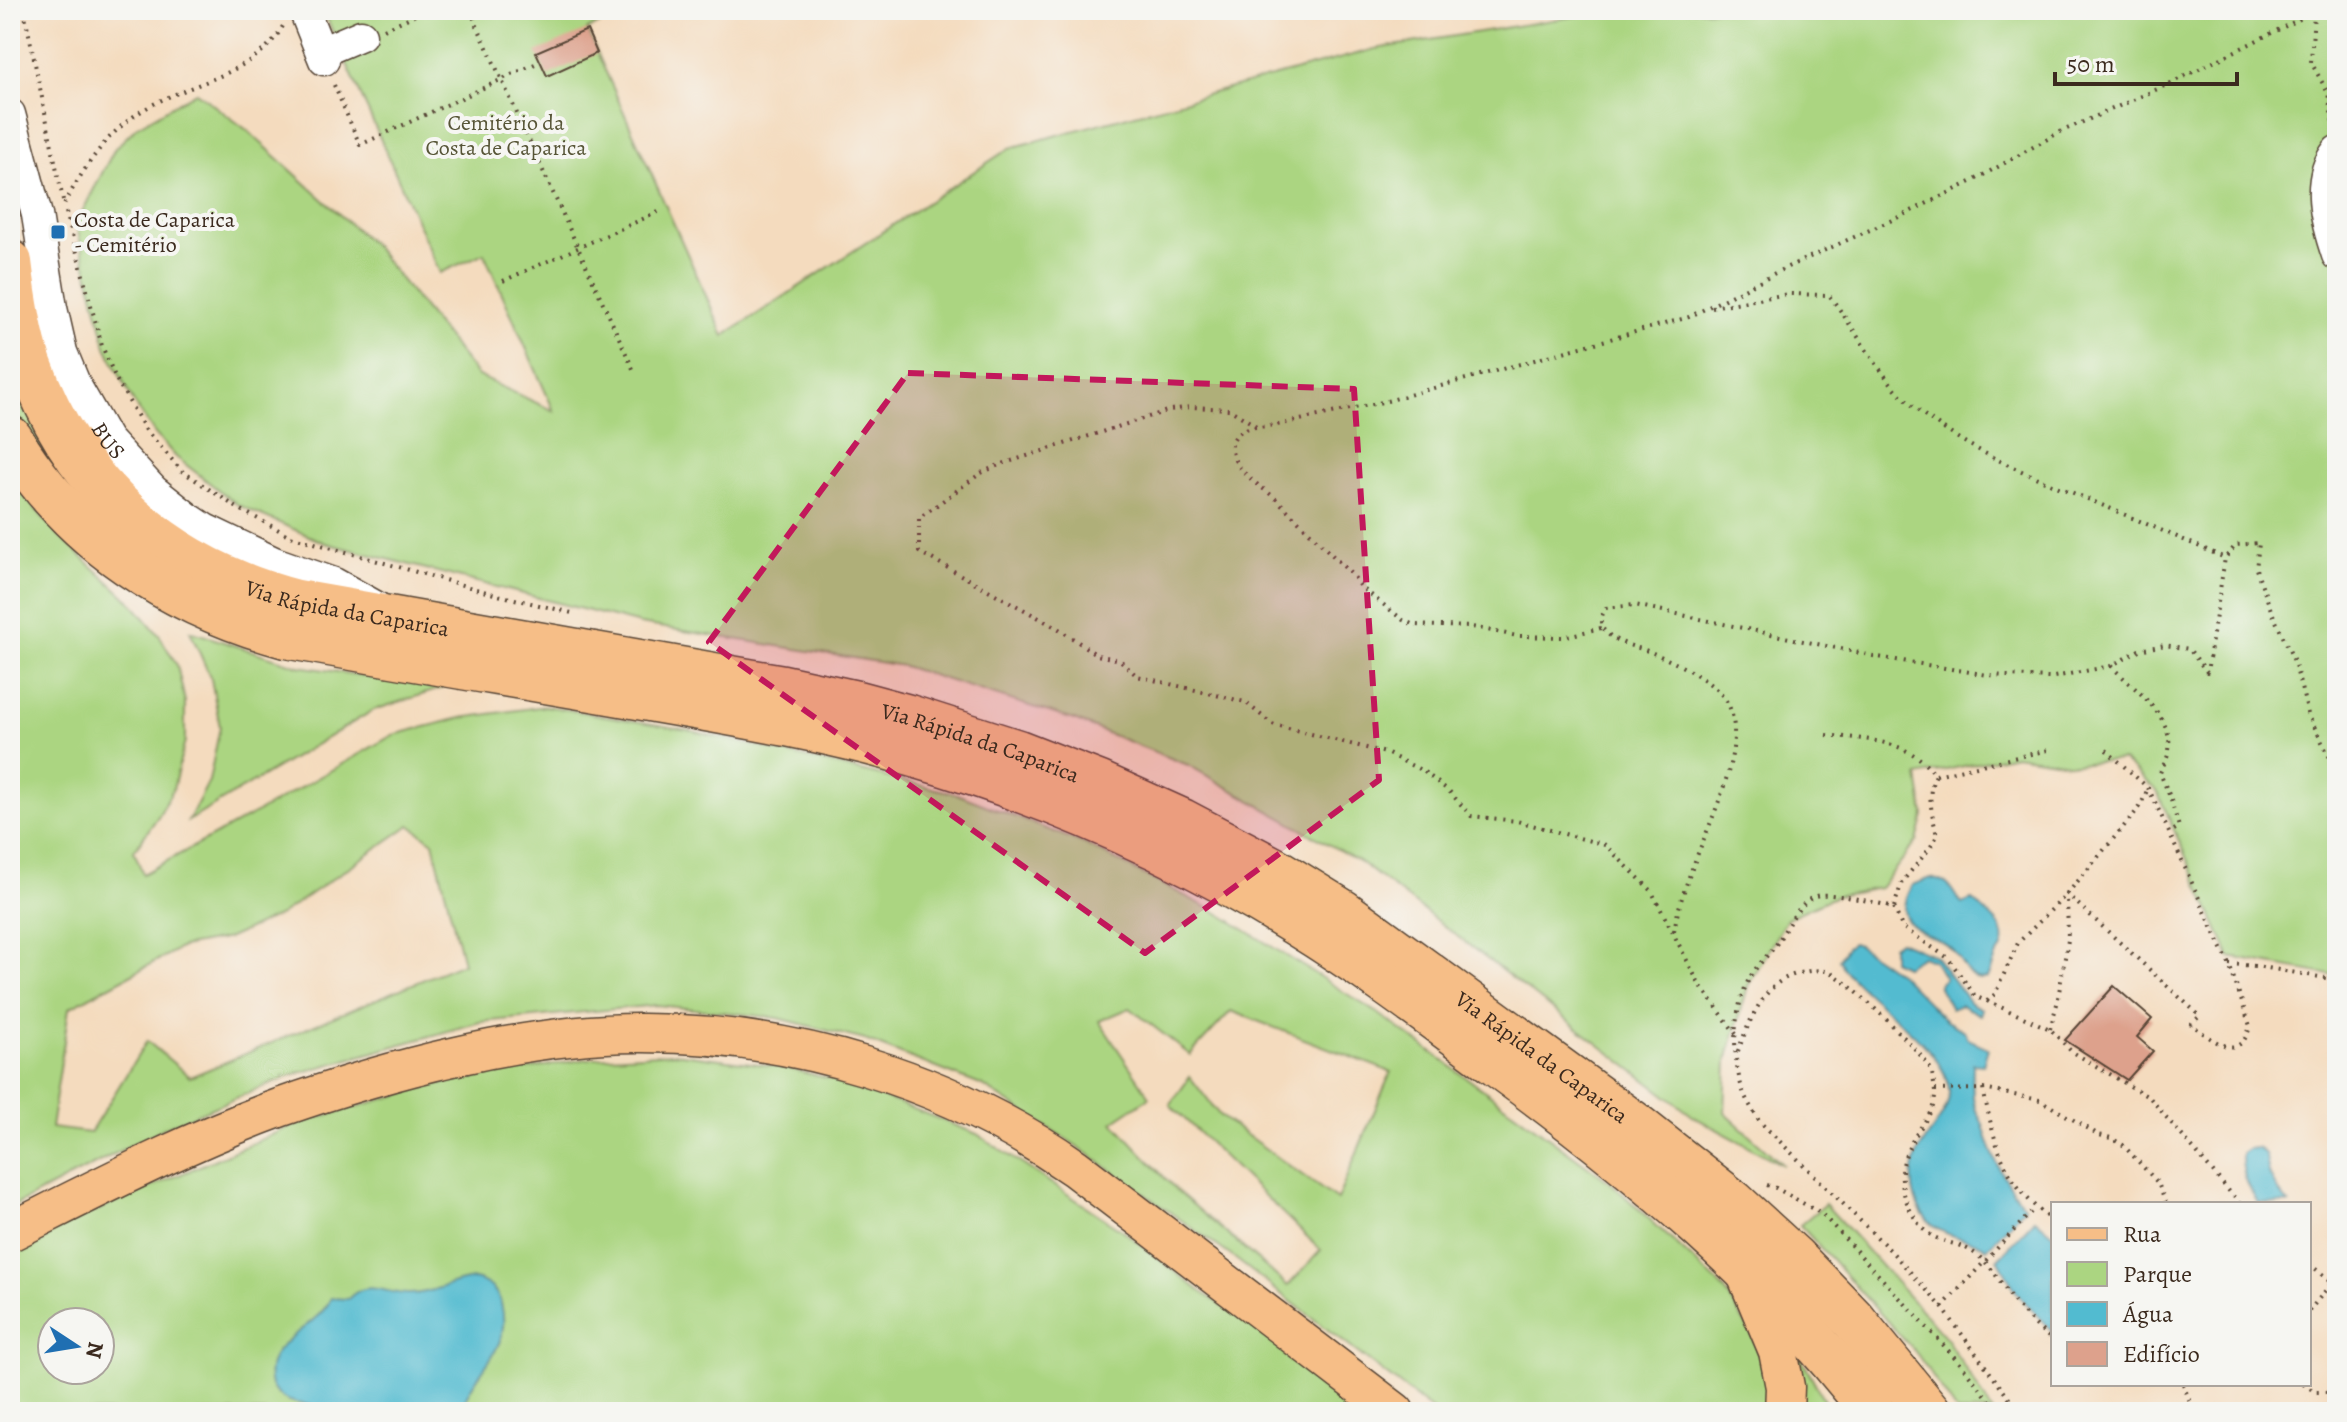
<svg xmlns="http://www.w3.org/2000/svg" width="2347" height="1422" viewBox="0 0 2347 1422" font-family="Alegreya,serif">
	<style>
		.green { fill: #abd581; stroke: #738050; stroke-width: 2; fill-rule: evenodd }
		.water { fill: #52bbd0; stroke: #467277; stroke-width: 2 }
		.building { fill: #dda18c }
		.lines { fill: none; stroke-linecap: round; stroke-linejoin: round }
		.minor-casing { stroke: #574536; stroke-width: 33 }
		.major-casing { stroke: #574536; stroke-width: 41 }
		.highway-casing { stroke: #574536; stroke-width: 47 }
		.path { stroke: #574536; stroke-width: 4; stroke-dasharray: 2 6; stroke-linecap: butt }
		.minor { stroke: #fff; stroke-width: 30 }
		.major { stroke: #f6be87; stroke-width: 38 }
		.highway { stroke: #f6be87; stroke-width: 44 }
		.marked { fill: #c2185b; fill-opacity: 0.2; stroke: #c2185b; stroke-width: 6; stroke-dasharray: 16 10; stroke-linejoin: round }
		.poi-dot { fill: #1f6fb2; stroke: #f6f6f2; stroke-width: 3 }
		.labels { text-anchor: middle; stroke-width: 8; stroke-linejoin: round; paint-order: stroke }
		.park-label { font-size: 22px; fill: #575537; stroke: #f6f6f2 }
		.poi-label { font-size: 22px; fill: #3b2a1e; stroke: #f6f6f2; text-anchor: start }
		.street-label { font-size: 22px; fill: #3b2a1e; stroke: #f6f6f2 }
	</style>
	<rect width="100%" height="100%" fill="#f6f6f2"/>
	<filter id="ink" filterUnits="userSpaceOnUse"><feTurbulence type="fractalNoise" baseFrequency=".0125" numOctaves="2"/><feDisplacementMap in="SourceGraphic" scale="16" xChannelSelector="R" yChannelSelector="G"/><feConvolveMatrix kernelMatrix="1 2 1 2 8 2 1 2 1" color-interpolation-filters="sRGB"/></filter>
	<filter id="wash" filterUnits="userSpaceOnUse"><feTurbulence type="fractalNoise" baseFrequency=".006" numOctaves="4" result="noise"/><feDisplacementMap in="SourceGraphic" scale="32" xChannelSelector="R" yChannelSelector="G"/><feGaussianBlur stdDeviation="1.8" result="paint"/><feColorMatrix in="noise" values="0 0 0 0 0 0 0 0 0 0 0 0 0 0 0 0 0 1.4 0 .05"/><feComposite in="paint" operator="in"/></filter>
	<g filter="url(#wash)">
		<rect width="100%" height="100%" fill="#f4dbbe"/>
		<g class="green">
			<path d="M323 10H601L606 21 587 30 724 336 1010 148 1375 49 1613 10H2337V976L2230 957 2157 791 2122 760 2075 764 2015 755 1918 776 1924 815 1917 841 1880 888 1836 896 1787 918 1748 986 1727 1061 1725 1113 1783 1165 1694 1117 1360 862 1188 765 1074 720 903 666 640 624 325 543 238 505 176 457 155 434 133 401 106 347 76 224 115 148 139 125 196 92 247 130 373 245 478 376 554 411 484 253 440 273Z"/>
			<path d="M10 364 127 545 27 436 10 407Z"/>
			<path d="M10 479 58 535 133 604 159 635 177 665 185 702V741L173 789 159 815 134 851 143 874 256 813 393 735 461 718 546 706 688 730 957 794 1085 844 1220 914 1382 1016 1611 1183 1725 1290 1753 1337 1772 1397 1769 1412H1435L1237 1260 1080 1148 983 1086 865 1040 778 1018 657 1005 480 1022 292 1075 168 1126 10 1208V787L16 778 10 680ZM410 825 433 842 463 963 190 1077 147 1041 90 1133 51 1128 69 1008 182 947 229 938 280 915ZM1130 1008 1190 1055 1231 1011 1391 1072 1337 1200 1220 1116 1190 1077 1170 1105 1321 1250 1288 1286 1177 1191 1113 1122 1150 1097 1099 1021Z"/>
			<path d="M190 631 299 666 443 688 374 710 188 821 209 781 220 727 211 679Z"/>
			<path d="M674 1053 781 1067 847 1083 977 1134 1123 1231 1200 1291 1308 1362 1374 1412H10V1252L54 1229 299 1123 437 1084 593 1058ZM52 1322H100V1370H52Z"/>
			<path d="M1825 1204 1944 1335 1993 1412H1957L1917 1354 1800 1225Z"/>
			<path d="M1799 1354 1824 1401 1816 1412H1800Z"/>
		</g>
		<g class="water">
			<path d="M1930 878C1956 884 1948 889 1962 904L1972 900C1986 913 2010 926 2002 948 2000 952 1996 955 1995 960 1992 966 1992 971 1988 978 1967 984 1964 961 1951 949 1941 939 1915 932 1908 921 1900 909 1906 896 1912 885Z"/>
			<path d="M1899 941 1935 956 1970 1003 1982 1009 1980 1015 1961 1005 1951 1009 1938 985 1945 978 1934 961 1922 956 1905 966 1892 960V946Z"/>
			<path d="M1853 943 1858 945 1902 976 1946 1021 1965 1031 1968 1039 1988 1048 1983 1065 1973 1064C1973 1077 1971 1095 1975 1108 1977 1114 1981 1118 1983 1125 1992 1157 2004 1182 2025 1207L1987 1249C1969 1235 1947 1241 1927 1220 1920 1212 1916 1203 1914 1193 1902 1138 1961 1122 1947 1080 1932 1038 1871 1003 1843 968L1839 959 1847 947Z"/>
			<path d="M2256 1148C2270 1153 2265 1164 2270 1176 2274 1186 2282 1196 2289 1204L2258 1203C2248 1187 2241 1172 2242 1153L2248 1149Z"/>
			<path d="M2035 1219 2053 1234V1332L2018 1295 1998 1259Z"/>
			<path d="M474 1279C487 1282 497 1289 501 1303 514 1353 471 1370 461 1412H334C317 1403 293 1406 280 1396 274 1392 271 1388 270 1381 263 1340 318 1329 331 1298L348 1299C367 1279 383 1293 407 1294 430 1295 451 1281 474 1279Z"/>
		</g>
		<g id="blocks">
			<g class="building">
				<path d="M998 10H1026V11L999 17Z"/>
				<path d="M587 30 597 53 547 76 536 52Z"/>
				<path d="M2114 986 2152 1019 2137 1037 2153 1051 2127 1080 2065 1040Z"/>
			</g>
		</g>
	</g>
	<g filter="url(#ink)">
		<use href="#blocks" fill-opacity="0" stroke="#574536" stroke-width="2"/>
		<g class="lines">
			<defs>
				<g id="minor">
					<path d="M304 10 324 60"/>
					<path d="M321 52 361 35"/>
					<path id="s1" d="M10 114 37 215 52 308 62 352 76 386 107 440 153 490 187 517 205 529 274 562 334 583 377 607"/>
					<path d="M2337 151C2314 180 2326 223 2337 255"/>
				</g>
				<g id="major">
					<path d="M10 1232C98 1188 186 1142 279 1108 386 1070 524 1033 638 1033 793 1032 948 1079 1075 1168L1395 1412"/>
					<path d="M1745 1272 1778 1351 1785 1387 1784 1412"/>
				</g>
				<g id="highway">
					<path id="s2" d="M10 262C14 296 19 332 30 364 74 489 171 570 297 602L783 687 857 703 909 717 1018 752 1100 784 1182 821 1275 870 1343 912 1633 1123 1733 1202 1794 1258 1853 1319 1929 1412"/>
					<path d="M10 438C71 541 173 605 286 636 409 659 532 678 655 700 742 715 829 730 914 755 1048 794 1178 851 1297 924 1367 967 1433 1017 1499 1066 1637 1167 1768 1275 1873 1412"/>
				</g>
			</defs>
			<use href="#minor" class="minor-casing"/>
			<use href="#major" class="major-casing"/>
			<use href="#highway" class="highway-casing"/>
			<g class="path">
				<path d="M24 10 63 200"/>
				<path d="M470 10 634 371"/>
				<path d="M2314 12 2311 62 2328 93 2333 125"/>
				<path d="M384 29 426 10"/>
				<path d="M334 85 360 145 535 64"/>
				<path d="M64 204C84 169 103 137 137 114 183 82 254 78 283 26"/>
				<path d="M66 212 102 346 116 379 145 429 182 471 236 507 290 536 490 593 576 614"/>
				<path d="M503 281 663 210"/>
				<path d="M1712 307 1788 294 1829 295C1856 330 1880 378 1913 406 1965 450 2028 474 2090 500 2135 519 2180 538 2225 558"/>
				<path d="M2337 339 2335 344 2337 356"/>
				<path d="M1256 427C1237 428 1226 442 1235 460 1243 476 1262 487 1275 498 1302 524 1328 551 1354 577L1361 587 1403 620 1414 625 1472 627 1517 636 1563 637 1601 628"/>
				<path d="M2111 666C2133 688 2178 719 2168 755 2166 761 2162 767 2160 773L2170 797 2179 827 2169 833"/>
				<path d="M1827 735C1868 740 1908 739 1936 775"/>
				<path d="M1936 775 2049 750"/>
				<path d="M1894 907 1902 882 1930 848 1937 836C1933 816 1925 794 1936 775"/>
				<path d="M1674 931C1678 907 1686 884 1695 861 1710 822 1749 744 1728 704 1717 682 1675 662 1653 653 1639 647 1620 645 1608 634 1598 626 1600 618 1606 608L1635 605 1878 657 1988 675 2049 678 2111 666 2139 650 2165 645 2189 649 2207 672 2225 558 2236 545 2259 543 2256 569 2271 610 2294 661 2308 714 2337 772"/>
				<path d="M2229 964 2256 966 2337 980"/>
				<path d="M1987 1001 2050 1029 2071 1051 2150 1098 2240 1204"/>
				<path d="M2050 1029 2057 1004 2068 940 2067 894 2200 1016 2191 1024C2211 1039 2240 1065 2250 1026L2229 964 2155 802 2148 788 2104 748"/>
				<path d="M1736 1034 1698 982 1651 890 1605 845 1517 821 1471 816 1449 791 1423 771 1386 753 1272 724 1245 702 1137 676 1120 660 1097 655 1059 629 919 552V518L981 473 999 465 1170 410 1191 407 1229 409 1258 427 1277 425 1387 401 1689 317 1783 269 1901 216 1971 182 2058 133 2169 84 2318 10"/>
				<path d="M1738 1051C1748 1025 1761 989 1788 977 1800 972 1816 968 1829 972 1845 977 1922 1052 1930 1068 1933 1074 1934 1084 1935 1092 1936 1107 1927 1118 1919 1130 1900 1158 1895 1183 1913 1215 1931 1248 1954 1237 1977 1255 1991 1265 1998 1279 2008 1293 2020 1311 2037 1327 2053 1341"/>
				<path d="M1983 1089C1996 1149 2003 1182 2053 1222"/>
				<path d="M1935 1090 1983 1089 2040 1100 2099 1135 2111 1138 2123 1145 2158 1183 2166 1204"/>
				<path d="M1767 1185 1776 1188 1822 1214 1959 1362 1999 1412"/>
				<path d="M2309 1264 2337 1285"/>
				<path d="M1942 1307 2035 1208"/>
				<path d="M2309 1311 2333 1281"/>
				<path d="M2183 1384 2194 1412"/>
				<path d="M2303 1384 2316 1392H2337"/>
				<path d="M2019 1412 1942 1307 1890 1250 1759 1121C1754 1112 1748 1103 1744 1094 1731 1058 1732 1013 1749 979 1756 965 1771 954 1779 940 1788 925 1801 898 1820 895 1835 893 1878 903 1894 907L1902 927 1948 958 1976 997 1987 1001 1995 994 2018 943 2067 894 2140 807 2148 788"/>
			</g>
			<use href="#minor" class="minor"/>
			<use href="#major" class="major"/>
			<use href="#highway" class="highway"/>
		</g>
	</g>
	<path class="marked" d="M908 373 1354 389 1379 780 1145 953 709 642Z"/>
	<rect class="poi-dot" x="50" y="224" width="16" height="16" rx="4"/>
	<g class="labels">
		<g class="park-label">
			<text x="506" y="130">Cemitério da<tspan x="506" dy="25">Costa de Caparica</tspan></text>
		</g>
		<g class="poi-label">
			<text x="74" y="227">Costa de Caparica<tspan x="74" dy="25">- Cemitério</tspan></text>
		</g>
		<g class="street-label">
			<text dy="8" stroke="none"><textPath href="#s1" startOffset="344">BUS</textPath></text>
			<text dy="8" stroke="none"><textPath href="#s2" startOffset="528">Via Rápida da Caparica</textPath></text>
			<text dy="8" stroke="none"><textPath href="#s2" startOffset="1176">Via Rápida da Caparica</textPath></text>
			<text dy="8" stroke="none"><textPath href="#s2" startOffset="1824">Via Rápida da Caparica</textPath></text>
		</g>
	</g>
	<rect width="2347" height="1422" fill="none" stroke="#f6f6f2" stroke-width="40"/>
	<rect x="2051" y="1202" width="260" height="184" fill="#f6f6f2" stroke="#aba49d" stroke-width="2"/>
	<rect x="2067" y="1228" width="40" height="12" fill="#f6be87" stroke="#aba49d" stroke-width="2"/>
	<text x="2123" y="1242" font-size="24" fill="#3b2a1e">Rua</text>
	<rect x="2067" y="1262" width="40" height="24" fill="#abd581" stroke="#aba49d" stroke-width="2"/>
	<text x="2123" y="1282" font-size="24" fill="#3b2a1e">Parque</text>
	<rect x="2067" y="1302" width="40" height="24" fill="#52bbd0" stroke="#aba49d" stroke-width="2"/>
	<text x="2123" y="1322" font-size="24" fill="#3b2a1e">Água</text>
	<rect x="2067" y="1342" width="40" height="24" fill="#dda18c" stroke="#aba49d" stroke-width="2"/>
	<text x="2123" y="1362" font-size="24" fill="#3b2a1e">Edifício</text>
	<g transform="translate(76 1346) rotate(102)"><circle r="38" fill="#f6f6f2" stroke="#aba49d" stroke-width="2"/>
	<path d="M0-6L14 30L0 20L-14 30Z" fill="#1f6fb2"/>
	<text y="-12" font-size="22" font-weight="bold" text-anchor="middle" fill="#3b2a1e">N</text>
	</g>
	<path d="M2055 72v12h182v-12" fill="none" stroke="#3b2a1e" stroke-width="4"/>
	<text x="2067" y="72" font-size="24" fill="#3b2a1e" stroke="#f6f6f2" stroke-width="6" paint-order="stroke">50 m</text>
</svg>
